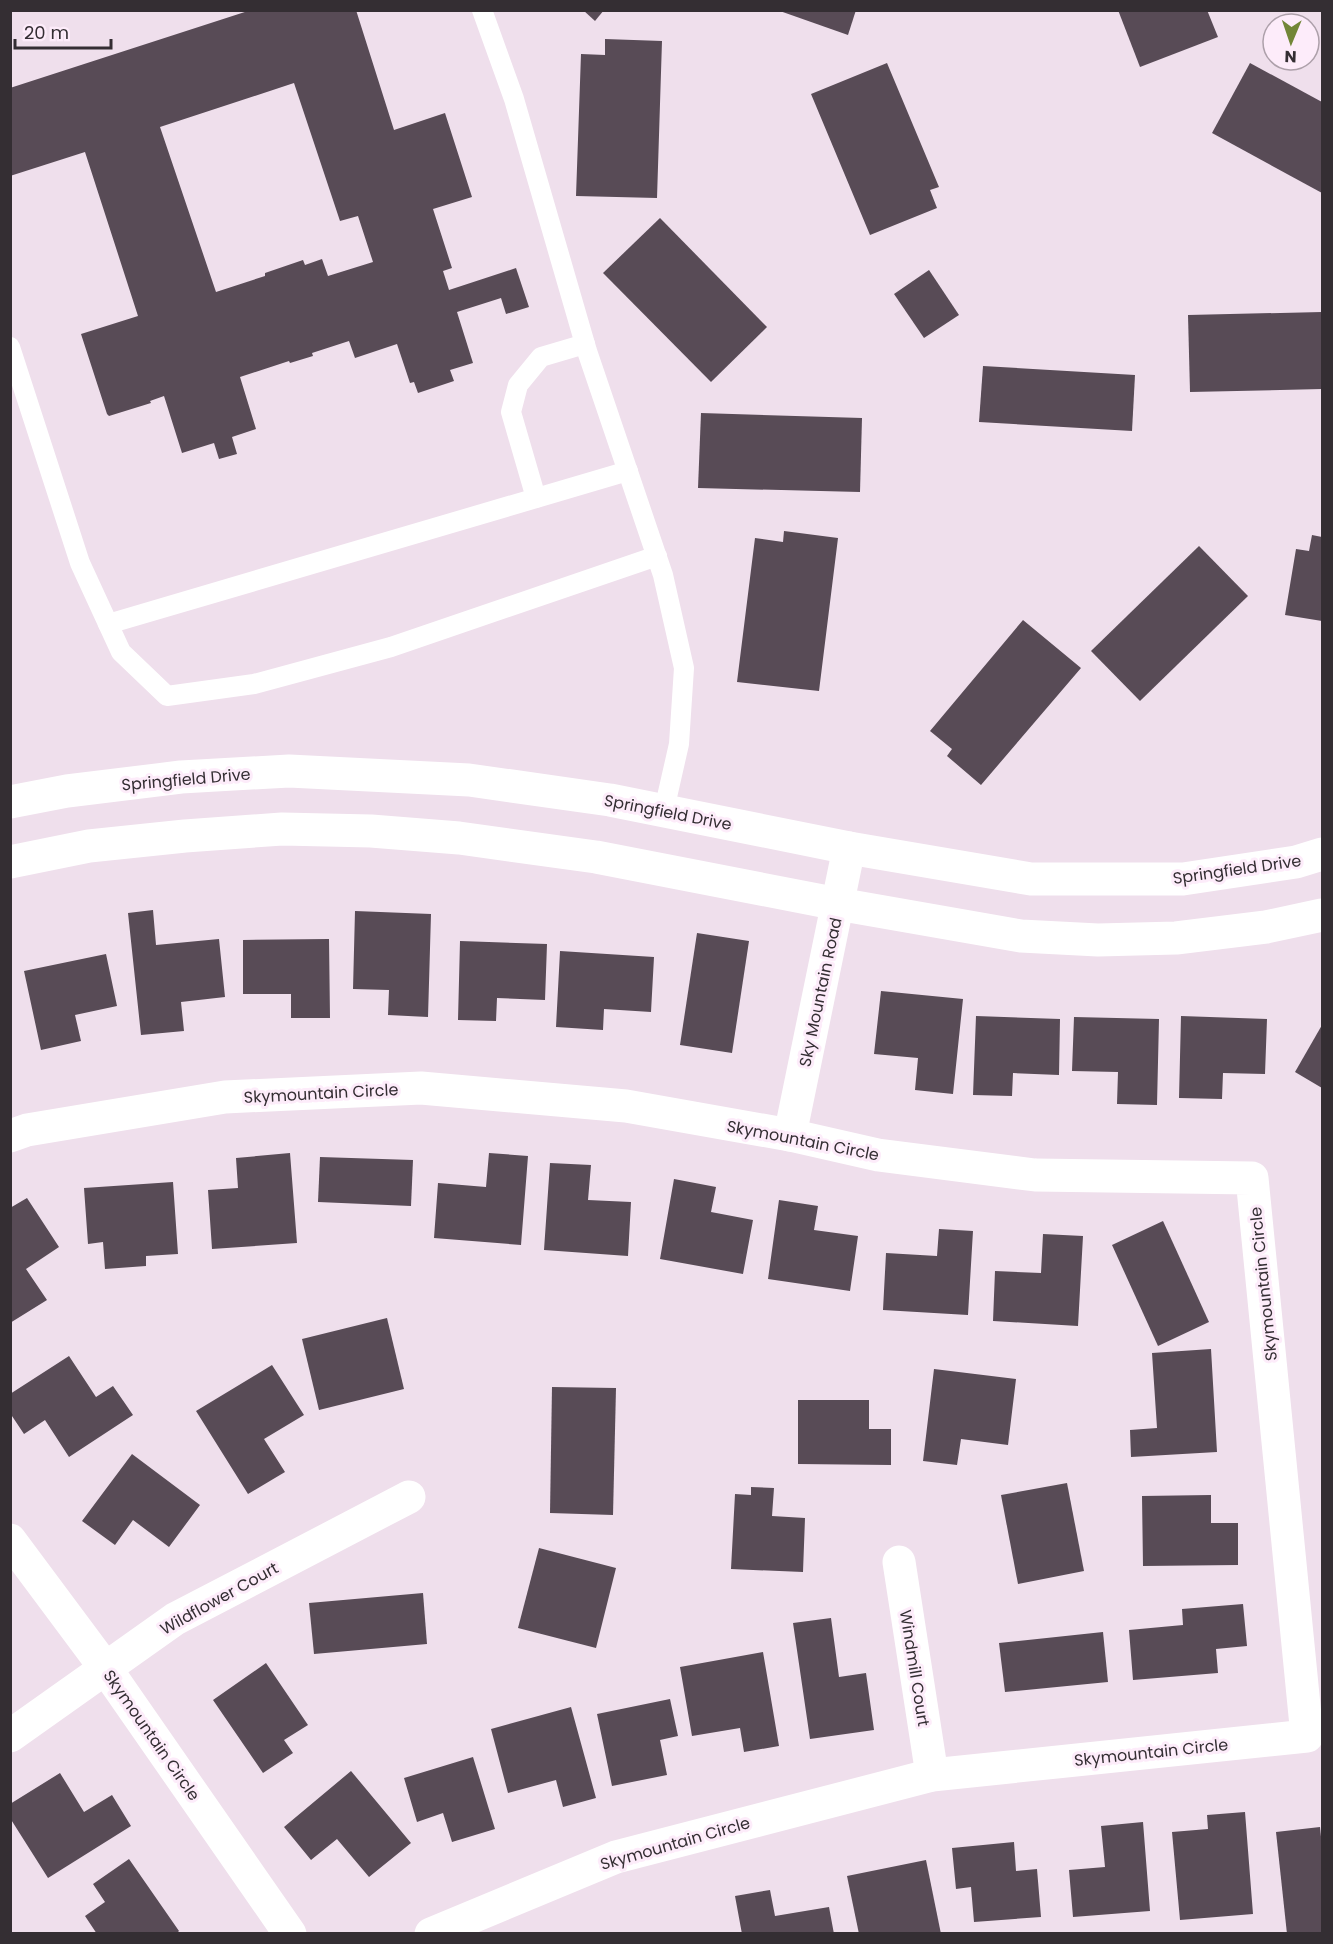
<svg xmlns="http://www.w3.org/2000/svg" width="1333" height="1944" viewBox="0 0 1333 1944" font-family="Poppins,sans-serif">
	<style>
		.building { fill: #584b56; fill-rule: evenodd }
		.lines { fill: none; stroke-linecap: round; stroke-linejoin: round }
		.lane { stroke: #fff; stroke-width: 20 }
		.street { stroke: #fff; stroke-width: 33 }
		.labels { text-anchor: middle; stroke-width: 6; stroke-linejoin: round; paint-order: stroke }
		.street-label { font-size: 16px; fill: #342e33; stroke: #fdecfa }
	</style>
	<rect width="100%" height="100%" fill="#efdfec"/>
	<g class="building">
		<path d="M251 10H356L394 130 445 113 472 197 433 209 452 268 443 271 449 290 516 268 529 307 506 314 501 298 457 312 473 363 450 370 454 381 418 393 414 382 410 383 397 344 355 358 349 341 312 353 313 356 290 363 289 361 240 377 256 429 232 437 237 454 219 459 214 443 182 453 164 396 150 401 151 403 109 416 107 414 81 334 138 316 85 152 10 176V88ZM294 83 340 221 358 216 373 262 328 276 322 259 305 265 303 260 265 273V276L216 292 160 127Z"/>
		<path d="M583 10H604L595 21Z"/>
		<path d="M777 10H856L848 35Z"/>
		<path d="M1118 10H1207L1218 37 1140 67Z"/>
		<path d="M605 39 662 41 657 198 576 196 581 54 605 55Z"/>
		<path d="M887 63 939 187 930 190 937 208 870 235 811 94Z"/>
		<path d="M1250 63 1322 102V193L1212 133Z"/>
		<path d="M660 218 767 327 711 382 603 273Z"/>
		<path d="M929 270 959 315 924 338 894 294Z"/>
		<path d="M1322 312V389L1190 392 1188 315Z"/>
		<path d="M983 366 1135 375 1132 431 979 422Z"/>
		<path d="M701 413 862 418 860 492 698 488Z"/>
		<path d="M784 531 838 538 819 691 737 682 755 538 783 542Z"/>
		<path d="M1312 535 1322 537V621L1285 615 1296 549 1309 551Z"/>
		<path d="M1199 546 1248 596 1140 701 1091 651Z"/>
		<path d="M1023 620 1081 668 981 785 947 756 952 749 930 731Z"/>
		<path d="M153 910 156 945 219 939 225 997 181 1002 184 1031 141 1035 128 913Z"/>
		<path d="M355 911 431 914 428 1017 388 1015 389 990 353 989Z"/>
		<path d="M697 933 749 941 732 1053 680 1045Z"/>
		<path d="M329 939 330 1018H291V994H243V940Z"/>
		<path d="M460 941 547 944 545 1000 497 998 496 1021 458 1020Z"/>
		<path d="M560 951 654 957 651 1012 604 1009 603 1030 556 1027Z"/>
		<path d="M106 954 117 1006 75 1015 81 1041 41 1050 24 971Z"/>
		<path d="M881 991 963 999 953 1094 915 1090 918 1058 874 1054Z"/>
		<path d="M976 1016 1060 1019 1059 1075 1013 1073 1012 1096 973 1095Z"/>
		<path d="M1181 1016 1267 1019 1265 1074 1223 1073 1222 1099 1179 1098Z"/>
		<path d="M1074 1017 1159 1019 1157 1105 1117 1104 1118 1072 1072 1071Z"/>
		<path d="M1322 1025V1088L1295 1072Z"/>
		<path d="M290 1153 297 1243 212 1249 208 1190 238 1188 236 1158Z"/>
		<path d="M489 1153 528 1156 521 1245 434 1238 438 1183 486 1187Z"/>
		<path d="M320 1157 413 1160 411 1206 318 1202Z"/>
		<path d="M550 1163 591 1165 588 1200 631 1202 628 1256 544 1250Z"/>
		<path d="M674 1179 716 1187 711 1212 753 1220 743 1274 660 1259Z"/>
		<path d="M173 1182 178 1254 146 1256V1266L105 1269 103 1242 88 1244 84 1188Z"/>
		<path d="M27 1198 59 1247 26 1269 47 1300 10 1323V1208Z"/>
		<path d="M779 1200 818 1206 814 1230 858 1236 850 1291 768 1279Z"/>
		<path d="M1163 1221 1209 1322 1158 1346 1112 1245Z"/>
		<path d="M939 1229 973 1231 968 1315 883 1310 886 1253 937 1256Z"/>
		<path d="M1043 1234 1083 1236 1078 1326 993 1321 995 1271 1041 1273Z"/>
		<path d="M387 1318 404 1389 319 1410 302 1339Z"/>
		<path d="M1211 1349 1217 1452 1131 1457 1130 1430 1157 1428 1152 1353Z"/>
		<path d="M69 1356 96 1397 113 1386 133 1415 69 1457 45 1420 24 1434 10 1413V1394Z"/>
		<path d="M272 1365 304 1415 264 1439 285 1472 248 1494 196 1411Z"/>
		<path d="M934 1369 1016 1379 1008 1445 961 1439 957 1465 923 1461Z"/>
		<path d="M552 1387 616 1388 613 1515 550 1513Z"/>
		<path d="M798 1400H869V1429H891V1465L798 1464Z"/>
		<path d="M132 1454 200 1505 169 1547 133 1520 115 1545 82 1521Z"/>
		<path d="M1067 1483 1084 1571 1018 1584 1001 1495Z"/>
		<path d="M751 1487 774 1488 772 1516 805 1518 803 1572 731 1569 735 1494 751 1495Z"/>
		<path d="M1211 1495V1523H1238V1565L1143 1566 1142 1496Z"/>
		<path d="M539 1548 616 1568 596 1648 518 1628Z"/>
		<path d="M423 1593 427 1644 314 1654 309 1603Z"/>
		<path d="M1243 1604 1247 1646 1216 1649 1218 1673 1133 1680 1129 1630 1183 1625 1182 1609Z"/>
		<path d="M831 1618 839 1677 866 1673 874 1730 810 1739 793 1623Z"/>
		<path d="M1103 1632 1108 1682 1005 1692 999 1643Z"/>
		<path d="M763 1652 779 1746 744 1752 740 1728 692 1736 680 1667Z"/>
		<path d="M266 1663 308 1725 284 1740 293 1753 263 1773 213 1700Z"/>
		<path d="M670 1699 678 1736 660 1740 667 1775 612 1786 597 1714Z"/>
		<path d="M571 1707 596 1798 563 1807 556 1780 508 1793 491 1729Z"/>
		<path d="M473 1757 495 1829 452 1842 443 1813 417 1822 404 1778Z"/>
		<path d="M351 1771 411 1843 369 1877 337 1839 311 1860 284 1827Z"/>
		<path d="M60 1773 84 1812 112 1795 131 1826 48 1878 10 1818V1804Z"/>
		<path d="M1245 1812 1253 1914 1180 1920 1172 1832 1208 1829 1207 1815Z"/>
		<path d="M1143 1822 1150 1911 1073 1917 1069 1870 1105 1867 1101 1826Z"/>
		<path d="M1320 1827 1322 1846V1934H1287L1276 1832Z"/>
		<path d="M1014 1842 1016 1871 1037 1869 1041 1917 974 1922 971 1887 956 1889 952 1848Z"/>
		<path d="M129 1859 179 1931 176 1934H97L85 1916 105 1902 93 1884Z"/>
		<path d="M926 1860 941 1934H859L847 1876Z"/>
		<path d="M770 1890 775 1916 829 1907 834 1934H742L735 1896Z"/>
	</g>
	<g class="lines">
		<g class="lane">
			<path d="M482 10 514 99 587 351 663 575 684 668 679 744 664 810"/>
			<path d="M10 347 80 563 121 652 167 696 254 684 391 647 657 556"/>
			<path d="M536 498 511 412 518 385 541 357 585 344"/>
			<path d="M108 624 628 471"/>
		</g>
		<g class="street">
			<path d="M10 802 67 791 181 777 289 771 469 780 610 800 849 848 1031 879H1183L1296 862 1322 854"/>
			<path d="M10 862 89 846 185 836 282 829 371 831 459 838 596 857 838 904 1021 936 1098 940 1176 938 1266 927 1322 915"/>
			<path d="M790 1135 849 848"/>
			<path d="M10 1136 27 1130 225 1097 421 1088 626 1106 790 1135 878 1155 1035 1175 1252 1178 1307 1736 932 1775 616 1857 431 1934"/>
			<path d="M10 1540 106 1669 290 1934"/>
			<path d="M899 1562 932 1775"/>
			<path d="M10 1736 175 1619 409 1497"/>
		</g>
	</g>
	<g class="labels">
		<g class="street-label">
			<text transform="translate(186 779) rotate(-5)" y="6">Springfield Drive</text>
			<text transform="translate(668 812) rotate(11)" y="6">Springfield Drive</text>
			<text transform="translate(1237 869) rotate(-8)" y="6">Springfield Drive</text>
			<text transform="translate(820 992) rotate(-78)" y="6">Sky Mountain Road</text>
			<text transform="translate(321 1093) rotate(-3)" y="6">Skymountain Circle</text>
			<text transform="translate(803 1140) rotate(11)" y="6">Skymountain Circle</text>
			<text transform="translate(1263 1284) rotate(-96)" y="6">Skymountain Circle</text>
			<text transform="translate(219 1598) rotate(-29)" y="6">Wildflower Court</text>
			<text transform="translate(915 1668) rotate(81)" y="6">Windmill Court</text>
			<text transform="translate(152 1735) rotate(55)" y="6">Skymountain Circle</text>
			<text transform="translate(1151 1752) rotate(-6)" y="6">Skymountain Circle</text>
			<text transform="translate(675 1843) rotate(-16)" y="6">Skymountain Circle</text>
		</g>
	</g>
	<rect width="1333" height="1944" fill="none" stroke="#342e33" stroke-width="24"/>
	<g transform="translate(1291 42) rotate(182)"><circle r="28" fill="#fdecfa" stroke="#ada0aa" stroke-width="1.5"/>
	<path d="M0-4.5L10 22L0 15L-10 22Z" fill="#728637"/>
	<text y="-9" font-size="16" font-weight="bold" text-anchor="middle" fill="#342e33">N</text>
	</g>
	<path d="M15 39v9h96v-9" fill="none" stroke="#342e33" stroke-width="3"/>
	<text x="24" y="39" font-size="18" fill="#342e33" stroke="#fdecfa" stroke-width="4.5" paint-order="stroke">20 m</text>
</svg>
